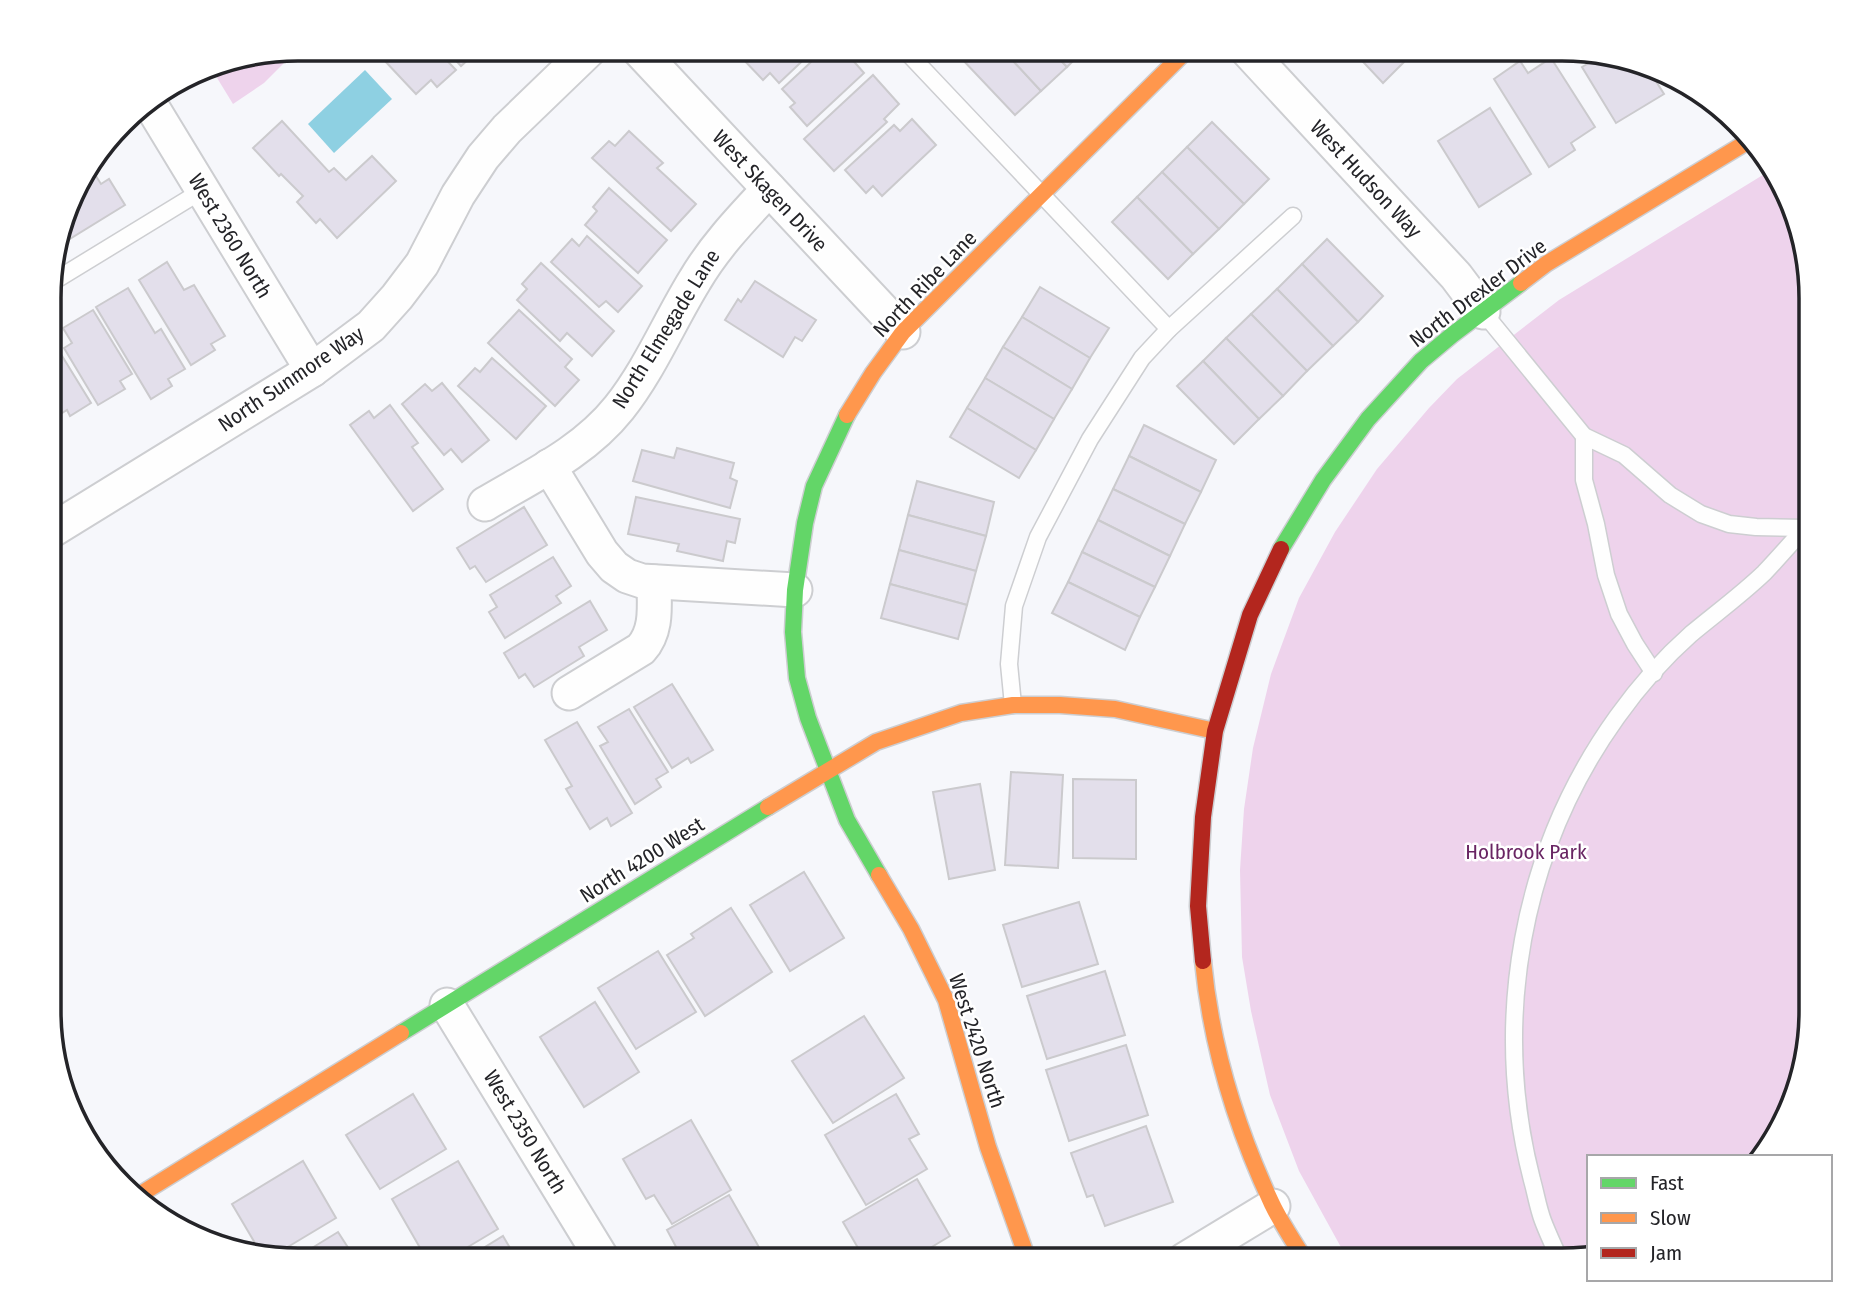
<svg xmlns="http://www.w3.org/2000/svg" width="1860" height="1309" viewBox="0 0 1860 1309" font-family="'Fira Sans Condensed',sans-serif">
	<style>
		.green { fill: #eed3ec }
		.water { fill: #8ed0e2 }
		.building { fill: #e3dfeb; stroke: #cbcacd; stroke-width: 2 }
		.lines { fill: none; stroke-linecap: round; stroke-linejoin: round }
		.lane-casing { stroke: #cdced1; stroke-width: 19 }
		.street-casing { stroke: #cdced1; stroke-width: 37 }
		.fast-casing { stroke: #cdced1; stroke-width: 19 }
		.slow-casing { stroke: #cdced1; stroke-width: 19 }
		.jam-casing { stroke: #cdced1; stroke-width: 19 }
		.lane { stroke: #fefefe; stroke-width: 16 }
		.street { stroke: #fefefe; stroke-width: 33 }
		.fast { stroke: #63d668; stroke-width: 16 }
		.slow { stroke: #ff974d; stroke-width: 16 }
		.jam { stroke: #b3261e; stroke-width: 16 }
		.labels { text-anchor: middle; stroke-width: 5; stroke-linejoin: round; paint-order: stroke }
		.street-label { font-size: 21px; fill: #242428; stroke: #fff }
		.park-label { font-size: 21px; fill: #692563; stroke: #fff }
		.rim { fill: none; stroke: #242428; stroke-width: 3.5 }
	</style>
	<rect width="100%" height="100%" fill="#f6f7fb"/>
	<g class="green">
		<path d="M277 53 285 62 264 83 233 104 211 68 215 66Z"/>
		<path d="M1771 170 1785 188 1810 283V1026L1798 1091 1762 1157H1589V1254L1562 1260H1348L1299 1171 1270 1095 1251 1011 1242 957 1240 870 1244 809 1253 748 1271 674 1299 598 1335 532 1377 469 1429 408 1457 379 1559 300Z"/>
	</g>
	<path class="water" d="M365 70 392 99 334 153 308 124Z"/>
	<g class="building">
		<path d="M387 49H436L456 70 437 87 431 80 416 94 384 60 391 54Z"/>
		<path d="M445 49H480L461 66Z"/>
		<path d="M750 49H815L779 83 770 73 763 80 741 57Z"/>
		<path d="M825 49H843L864 73 807 126 790 107 795 103 782 89Z"/>
		<path d="M968 49H1002L1041 91 1015 115 960 57Z"/>
		<path d="M1002 49H1050L1067 67 1041 91Z"/>
		<path d="M1050 49H1085L1067 67Z"/>
		<path d="M1351 49H1417L1383 83Z"/>
		<path d="M1603 55 1645 64 1664 94 1616 123 1582 67Z"/>
		<path d="M1551 58 1595 127 1571 143 1575 150 1549 167 1494 79 1520 61 1528 73Z"/>
		<path d="M873 75 899 104 884 119 887 122 834 171 804 139Z"/>
		<path d="M1490 108 1531 174 1479 207 1438 141Z"/>
		<path d="M912 119 936 145 882 196 873 186 866 193 845 170 894 125 900 131Z"/>
		<path d="M282 121 329 172 334 168 346 180 372 156 396 181 337 238 320 219 316 223 297 202 303 196 281 174 279 176 253 148Z"/>
		<path d="M1212 122 1269 179 1244 204 1187 147Z"/>
		<path d="M629 131 663 163 657 168 696 204 671 231 592 158 609 141 615 146Z"/>
		<path d="M1187 147 1244 204 1219 229 1162 172Z"/>
		<path d="M1162 172 1219 229 1193 254 1137 197Z"/>
		<path d="M94 173 101 184 109 179 125 205 68 240 64 232 61 234 75 188 80 181Z"/>
		<path d="M609 188 667 240 638 273 585 225 597 211 593 207Z"/>
		<path d="M1137 197 1193 254 1168 279 1112 222Z"/>
		<path d="M587 236 642 286 618 312 606 301 599 307 551 262 572 239 579 246Z"/>
		<path d="M1327 239 1383 296 1358 322 1302 264Z"/>
		<path d="M167 262 184 290 194 285 225 336 211 344 215 350 191 365 139 280Z"/>
		<path d="M541 263 614 331 592 356 567 333 560 341 517 300 527 289 522 284Z"/>
		<path d="M1302 264 1358 322 1333 346 1277 289Z"/>
		<path d="M755 281 816 320 802 341 795 337 783 357 725 320 738 299 741 302Z"/>
		<path d="M1040 287 1109 328 1090 358 1022 317Z"/>
		<path d="M128 288 155 333 161 329 185 369 168 379 172 386 151 399 96 307Z"/>
		<path d="M1277 289 1333 346 1307 371 1251 314Z"/>
		<path d="M93 310 132 374 120 381 125 389 98 405 64 348 72 343 63 328Z"/>
		<path d="M519 310 572 359 565 367 579 380 555 406 488 343Z"/>
		<path d="M1251 314 1307 371 1283 396 1226 338Z"/>
		<path d="M1022 317 1090 358 1072 389 1003 347Z"/>
		<path d="M51 338 91 403 70 416 67 410 51 420Z"/>
		<path d="M1226 338 1283 396 1259 419 1203 361Z"/>
		<path d="M1003 347 1072 389 1054 419 985 378Z"/>
		<path d="M492 358 546 406 516 439 458 386 475 368 480 372Z"/>
		<path d="M1203 361 1259 419 1234 444 1177 386Z"/>
		<path d="M985 378 1054 419 1036 450 967 408Z"/>
		<path d="M442 383 489 440 462 462 451 449 444 455 402 404 425 384 432 391Z"/>
		<path d="M390 405 418 443 412 447 443 489 413 511 350 425 369 411 374 418Z"/>
		<path d="M967 408 1036 450 1019 478 950 437Z"/>
		<path d="M1144 425 1216 460 1201 492 1129 456Z"/>
		<path d="M677 448 734 463 730 478 737 481 730 508 633 481 642 450 674 458Z"/>
		<path d="M1129 456 1201 492 1185 524 1113 489Z"/>
		<path d="M917 481 994 502 986 536 908 515Z"/>
		<path d="M1113 489 1185 524 1170 556 1098 520Z"/>
		<path d="M636 497 740 519 735 543 727 541 723 561 677 551 679 544 628 534Z"/>
		<path d="M524 507 547 545 486 582 475 566 470 569 457 548Z"/>
		<path d="M908 515 986 536 976 571 899 550Z"/>
		<path d="M1098 520 1170 556 1155 587 1082 552Z"/>
		<path d="M899 550 976 571 967 605 890 584Z"/>
		<path d="M1082 552 1155 587 1140 617 1068 582Z"/>
		<path d="M553 557 571 586 556 596 561 603 505 638 489 612 497 607 490 595Z"/>
		<path d="M1068 582 1140 617 1125 650 1052 613Z"/>
		<path d="M890 584 967 605 958 639 881 618Z"/>
		<path d="M590 601 607 630 579 647 584 656 534 687 525 674 519 678 504 653Z"/>
		<path d="M672 684 713 750 691 763 688 758 672 768 634 707Z"/>
		<path d="M629 709 668 772 656 779 661 787 635 804 600 746 608 742 598 727Z"/>
		<path d="M577 722 632 813 611 826 607 818 590 829 566 789 572 786 545 740Z"/>
		<path d="M1011 772 1063 775 1058 868 1005 865Z"/>
		<path d="M1073 779 1136 780V859L1073 858Z"/>
		<path d="M980 784 995 870 949 879 933 792Z"/>
		<path d="M804 872 844 938 790 971 750 905Z"/>
		<path d="M1079 902 1098 964 1022 987 1003 925Z"/>
		<path d="M731 908 772 972 705 1016 667 955 694 938 691 934Z"/>
		<path d="M658 951 696 1012 636 1049 598 988Z"/>
		<path d="M1105 971 1125 1035 1047 1059 1027 996Z"/>
		<path d="M595 1002 639 1072 584 1107 540 1037Z"/>
		<path d="M864 1016 904 1078 833 1123 792 1061Z"/>
		<path d="M1126 1045 1148 1115 1069 1141 1046 1070Z"/>
		<path d="M413 1094 446 1149 380 1189 346 1135Z"/>
		<path d="M896 1094 919 1134 909 1139 927 1169 866 1205 825 1135Z"/>
		<path d="M691 1120 731 1190 672 1224 654 1195 646 1199 623 1159Z"/>
		<path d="M1146 1126 1173 1202 1105 1226 1093 1195 1087 1197 1071 1153Z"/>
		<path d="M303 1161 336 1218 271 1257 262 1255 232 1204Z"/>
		<path d="M458 1161 498 1229 446 1260H427L392 1199Z"/>
		<path d="M917 1179 950 1236 910 1260H865L843 1222Z"/>
		<path d="M729 1195 764 1256 757 1260H683L667 1230Z"/>
		<path d="M338 1232 356 1260 294 1259Z"/>
		<path d="M503 1236 517 1260H464Z"/>
	</g>
	<g class="lines">
		<defs>
			<g id="lane">
				<path d="M904 49 1169 329"/>
				<path d="M51 283 203 190"/>
				<path d="M1483 312 1584 436 1624 455 1670 495 1701 514 1729 524 1756 527 1805 528"/>
				<path d="M1584 436V480L1596 524 1606 575 1619 614 1635 644 1654 673"/>
				<path d="M1013 705 1009 664 1014 606 1038 537 1090 439 1142 358 1169 329 1293 216"/>
				<path d="M1560 1260C1554 1247 1548 1234 1543 1221 1538 1208 1536 1194 1532 1180 1491 1021 1521 851 1617 717 1637 689 1665 657 1691 634 1715 614 1741 595 1764 573 1780 556 1795 539 1810 522"/>
			</g>
			<g id="street">
				<path d="M638 49 903 332"/>
				<path d="M1246 49 1456 276 1483 312"/>
				<path d="M149 102 312 370"/>
				<path d="M549 466 602 553 614 567 627 576 642 581 795 590"/>
				<path d="M485 504C532 476 584 452 619 408 650 369 669 322 695 280 715 246 742 218 769 189"/>
				<path d="M51 531 312 370 371 326 397 297 422 264 458 195 483 157 507 129 590 49"/>
				<path d="M569 693 641 649C658 630 654 605 654 582"/>
				<path d="M447 1005 603 1260"/>
				<path d="M1184 1260 1273 1206"/>
			</g>
			<g id="fast">
				<path d="M847 415 814 486 805 523 795 590 793 632 797 678 808 718 847 820 879 875"/>
				<path d="M1281 549 1323 480 1368 419 1421 361 1452 335 1521 283"/>
				<path d="M401 1033 768 807"/>
			</g>
			<g id="slow">
				<path d="M1521 283 1546 264 1747 142"/>
				<path d="M847 415 873 373 903 332 1188 49"/>
				<path d="M768 807 876 742 961 713 1013 705H1060L1115 709 1215 731"/>
				<path d="M879 875 911 929 946 1000 988 1147 1028 1260"/>
				<path d="M1203 961C1211 1045 1236 1127 1272 1204 1281 1223 1294 1242 1305 1260"/>
				<path d="M136 1197 401 1033"/>
			</g>
			<path id="jam" d="M1203 961 1198 906 1203 817 1215 731 1250 615 1281 549"/>
		</defs>
		<use href="#lane" class="lane-casing"/>
		<use href="#street" class="street-casing"/>
		<use href="#fast" class="fast-casing"/>
		<use href="#slow" class="slow-casing"/>
		<use href="#jam" class="jam-casing"/>
		<use href="#lane" class="lane"/>
		<use href="#street" class="street"/>
		<use href="#fast" class="fast"/>
		<use href="#slow" class="slow"/>
		<use href="#jam" class="jam"/>
	</g>
	<g class="labels">
		<g class="street-label">
			<text transform="translate(1366 179) rotate(47)" y="7">West Hudson Way</text>
			<text transform="translate(770 191) rotate(47)" y="7">West Skagen Drive</text>
			<text transform="translate(230 236) rotate(59)" y="7">West 2360 North</text>
			<text transform="translate(925 284) rotate(-46)" y="7">North Ribe Lane</text>
			<text transform="translate(1478 293) rotate(-37)" y="7">North Drexler Drive</text>
			<text transform="translate(666 329) rotate(-58)" y="7">North Elmegade Lane</text>
			<text transform="translate(291 379) rotate(-34)" y="7">North Sunmore Way</text>
			<text transform="translate(642 860) rotate(-32)" y="7">North 4200 West</text>
			<text transform="translate(977 1041) rotate(72)" y="7">West 2420 North</text>
			<text transform="translate(525 1132) rotate(59)" y="7">West 2350 North</text>
		</g>
		<g class="park-label">
			<text x="1526" y="859">Holbrook Park</text>
		</g>
	</g>
	<path d="M0 0H1860V1309H0ZM298 61H1562A237 237 0 0 1 1799 298V1011A237 237 0 0 1 1562 1248H298A237 237 0 0 1 61 1011V298A237 237 0 0 1 298 61Z" fill="#fff" fill-rule="evenodd"/>
	<path class="rim" d="M298 61H1562A237 237 0 0 1 1799 298V1011A237 237 0 0 1 1562 1248H298A237 237 0 0 1 61 1011V298A237 237 0 0 1 298 61Z"/>
	<rect x="1587" y="1155" width="245" height="126" fill="#ffffff" stroke="#a7a7a9" stroke-width="2"/>
	<rect x="1601" y="1178" width="35" height="10" fill="#63d668" stroke="#a7a7a9" stroke-width="2"/>
	<text x="1650" y="1190" font-size="21" fill="#242428">Fast</text>
	<rect x="1601" y="1213" width="35" height="10" fill="#ff974d" stroke="#a7a7a9" stroke-width="2"/>
	<text x="1650" y="1225" font-size="21" fill="#242428">Slow</text>
	<rect x="1601" y="1248" width="35" height="10" fill="#b3261e" stroke="#a7a7a9" stroke-width="2"/>
	<text x="1650" y="1260" font-size="21" fill="#242428">Jam</text>
</svg>
